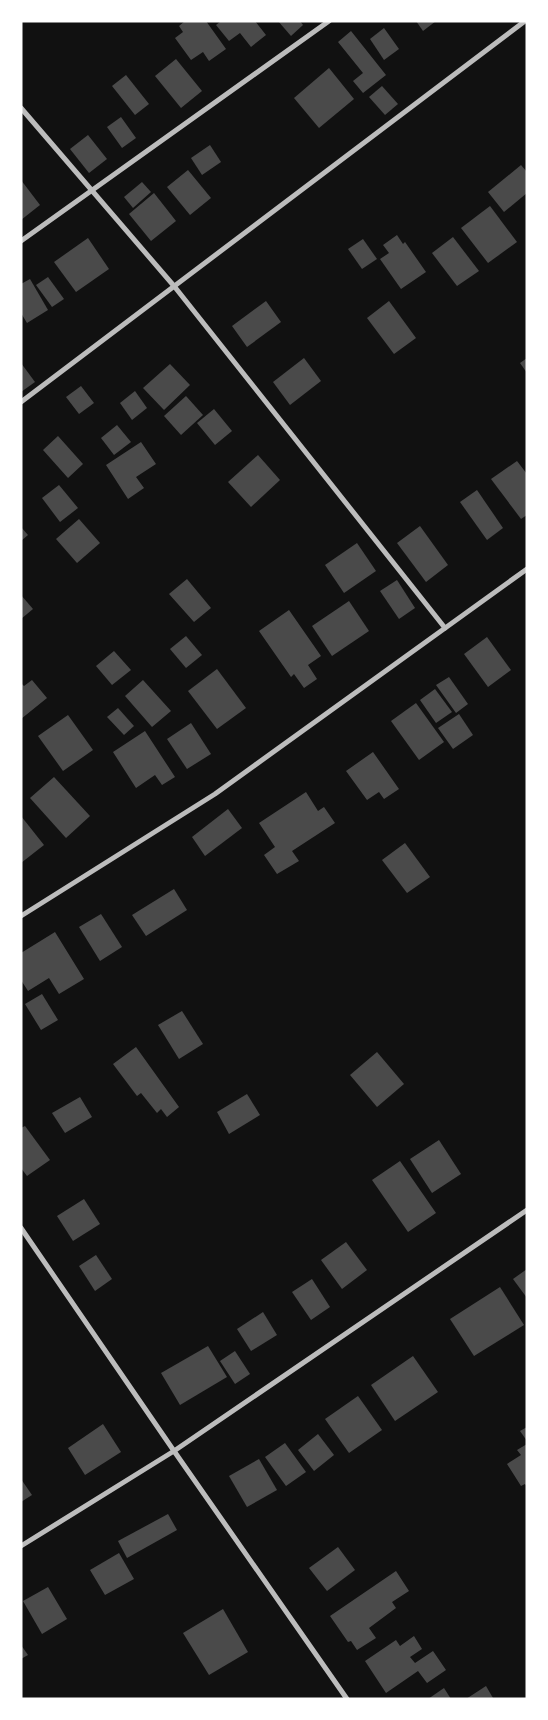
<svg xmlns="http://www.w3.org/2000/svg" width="548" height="1720" viewBox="0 0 548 1720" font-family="'PT Sans',sans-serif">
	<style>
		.building { fill: #4a4a4a }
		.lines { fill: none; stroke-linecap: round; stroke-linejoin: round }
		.minor { stroke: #bcbcbc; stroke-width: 5 }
	</style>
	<rect width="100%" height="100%" fill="#111"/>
	<g class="building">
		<path d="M185 21H206L226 49 209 61 203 52 191 60 175 38 183 32 179 26Z"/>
		<path d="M221 21H255L266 35 251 47 240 33 229 41 216 25Z"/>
		<path d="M278 21H300L303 25 291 36Z"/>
		<path d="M416 21H436L423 31Z"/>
		<path d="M384 28 399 49 384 60 370 39Z"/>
		<path d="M351 31 386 75 363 93 353 81 363 73 338 42Z"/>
		<path d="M176 59 202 91 181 108 155 76Z"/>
		<path d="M329 68 354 99 319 128 294 98Z"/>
		<path d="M126 75 149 104 135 115 112 86Z"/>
		<path d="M382 86 398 104 385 115 369 97Z"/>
		<path d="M121 117 136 138 122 148 107 127Z"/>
		<path d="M88 135 107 159 89 173 70 149Z"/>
		<path d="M210 145 221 162 202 175 191 158Z"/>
		<path d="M521 165 527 172V193L504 212 488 192Z"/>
		<path d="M188 170 211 198 190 215 167 187Z"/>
		<path d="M21 180 40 205 21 220Z"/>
		<path d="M142 182 151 192 133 208 124 197Z"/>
		<path d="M154 193 176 221 151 241 129 214Z"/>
		<path d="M490 206 517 242 488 263 461 228Z"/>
		<path d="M397 235 403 244 405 242 426 272 401 289 380 259 389 253 383 245Z"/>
		<path d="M453 237 479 271 457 286 432 253Z"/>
		<path d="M88 238 109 269 76 292 54 262Z"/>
		<path d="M363 239 377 259 362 269 348 249Z"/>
		<path d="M48 277 64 299 52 307 36 285Z"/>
		<path d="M30 279 48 310 27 323 21 313V284Z"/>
		<path d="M266 301 281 322 247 347 232 326Z"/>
		<path d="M389 301 416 338 394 354 367 318Z"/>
		<path d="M304 358 321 381 290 405 273 382Z"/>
		<path d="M527 358V373L520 363Z"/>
		<path d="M21 363 35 382 21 392Z"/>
		<path d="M170 364 190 385 164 410 143 388Z"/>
		<path d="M81 386 94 403 79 414 66 397Z"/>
		<path d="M135 391 147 408 132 420 120 403Z"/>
		<path d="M186 396 203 415 181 435 164 416Z"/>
		<path d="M214 409 232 431 215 445 197 423Z"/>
		<path d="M117 425 131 442 114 455 101 438Z"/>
		<path d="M58 436 83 464 68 478 43 450Z"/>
		<path d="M141 442 156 464 136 477 144 488 128 499 106 465Z"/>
		<path d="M258 455 280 480 251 507 228 482Z"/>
		<path d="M517 461 527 474V515L521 519 491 479Z"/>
		<path d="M59 485 78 508 60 522 42 498Z"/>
		<path d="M477 490 503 528 487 540 460 502Z"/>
		<path d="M79 519 100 543 77 563 56 539Z"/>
		<path d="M420 526 448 565 426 582 397 543Z"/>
		<path d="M21 527 28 535 21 541Z"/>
		<path d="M357 543 376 571 344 593 325 565Z"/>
		<path d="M187 579 211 608 194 622 169 594Z"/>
		<path d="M397 580 415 608 399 619 380 591Z"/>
		<path d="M21 595 33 609 21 619Z"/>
		<path d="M349 601 369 631 332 656 312 626Z"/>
		<path d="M289 610 321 656 308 665 317 679 304 688 294 674 291 677 259 631Z"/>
		<path d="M186 636 202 655 186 668 170 649Z"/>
		<path d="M487 637 511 670 488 687 464 654Z"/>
		<path d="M114 651 131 670 112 685 96 666Z"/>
		<path d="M217 669 246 708 217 729 188 691Z"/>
		<path d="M449 677 468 704 456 713 436 685Z"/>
		<path d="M32 680 47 698 21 719V683L24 686Z"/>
		<path d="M143 680 171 711 152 727 125 696Z"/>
		<path d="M435 689 452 712 436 723 420 700Z"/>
		<path d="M416 703 444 742 419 760 391 721Z"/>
		<path d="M118 708 134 726 124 735 107 717Z"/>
		<path d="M459 714 473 735 453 749 438 728Z"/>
		<path d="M68 715 93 750 63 771 38 736Z"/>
		<path d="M191 723 211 754 187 769 167 739Z"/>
		<path d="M145 731 175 777 162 785 155 775 136 788 113 752Z"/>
		<path d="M373 752 399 789 384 799 379 792 367 800 346 771Z"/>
		<path d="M54 777 90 816 66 838 30 798Z"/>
		<path d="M306 792 318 811 324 807 335 823 292 851 299 861 277 874 264 855 275 847 259 823Z"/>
		<path d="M228 809 242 828 205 856 192 837Z"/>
		<path d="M21 816 44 845 21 863Z"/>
		<path d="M405 843 430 877 407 893 382 860Z"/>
		<path d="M174 889 187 910 146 936 132 915Z"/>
		<path d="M101 914 122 947 100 961 79 927Z"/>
		<path d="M55 932 84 979 59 994 49 978 28 991 21 980V953Z"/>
		<path d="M42 994 58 1020 41 1030 25 1004Z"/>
		<path d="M182 1011 203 1044 179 1059 158 1025Z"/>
		<path d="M136 1047 179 1107 167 1117 161 1109 157 1113 141 1093 137 1096 113 1064Z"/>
		<path d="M377 1052 404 1084 377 1107 350 1075Z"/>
		<path d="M247 1094 260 1115 229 1134 217 1112Z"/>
		<path d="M80 1097 92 1117 65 1133 52 1113Z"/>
		<path d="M25 1126 50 1160 27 1176 21 1168V1128Z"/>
		<path d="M439 1140 461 1174 432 1193 410 1159Z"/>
		<path d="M400 1161 436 1213 408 1232 372 1180Z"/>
		<path d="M84 1199 100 1224 73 1241 57 1216Z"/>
		<path d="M346 1242 367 1270 342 1289 321 1260Z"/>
		<path d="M96 1255 112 1279 95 1291 79 1266Z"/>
		<path d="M527 1269V1298L513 1279Z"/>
		<path d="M312 1279 330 1307 311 1320 292 1292Z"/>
		<path d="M500 1287 524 1325 474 1356 450 1319Z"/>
		<path d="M263 1312 277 1335 251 1351 237 1329Z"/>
		<path d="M208 1346 227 1377 180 1405 161 1373Z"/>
		<path d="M235 1351 250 1374 235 1384 220 1361Z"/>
		<path d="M413 1356 438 1392 395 1421 371 1385Z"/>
		<path d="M358 1396 382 1430 349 1453 325 1419Z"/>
		<path d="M103 1424 121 1452 85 1475 68 1448Z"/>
		<path d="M527 1427V1441L520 1431Z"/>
		<path d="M318 1434 334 1455 314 1471 298 1450Z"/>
		<path d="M285 1443 306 1472 286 1486 265 1457Z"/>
		<path d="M527 1444V1487L525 1484 521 1486 507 1464 521 1455 517 1450Z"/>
		<path d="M259 1459 277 1490 247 1507 229 1476Z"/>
		<path d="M21 1479 32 1495 21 1502Z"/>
		<path d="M168 1514 177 1530 127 1558 118 1541Z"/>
		<path d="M338 1547 355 1570 327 1591 309 1568Z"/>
		<path d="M119 1553 134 1579 105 1595 90 1570Z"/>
		<path d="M396 1571 409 1591 392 1602 396 1608 369 1628 376 1638 357 1650 351 1641 348 1642 330 1616Z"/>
		<path d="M48 1587 67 1619 42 1634 23 1601Z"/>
		<path d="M223 1609 248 1652 209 1675 183 1633Z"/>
		<path d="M414 1636 422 1649 410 1657 415 1663 433 1651 446 1670 427 1683 418 1671 386 1693 365 1661 396 1640 400 1646Z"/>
		<path d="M21 1645 28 1655 21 1659Z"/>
		<path d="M486 1686 493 1698 492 1699H466Z"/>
		<path d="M444 1688 451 1699H428Z"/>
	</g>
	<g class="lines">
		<g class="minor">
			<path d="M21 108 174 286 445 628"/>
			<path d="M21 241 329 21"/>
			<path d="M21 402 525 21"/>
			<path d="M21 916 215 794 527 569"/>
			<path d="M21 1228 174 1451 347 1699"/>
			<path d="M21 1546 174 1451 527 1210"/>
		</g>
	</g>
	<rect width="548" height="1720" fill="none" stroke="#ffffff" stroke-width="45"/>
</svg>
